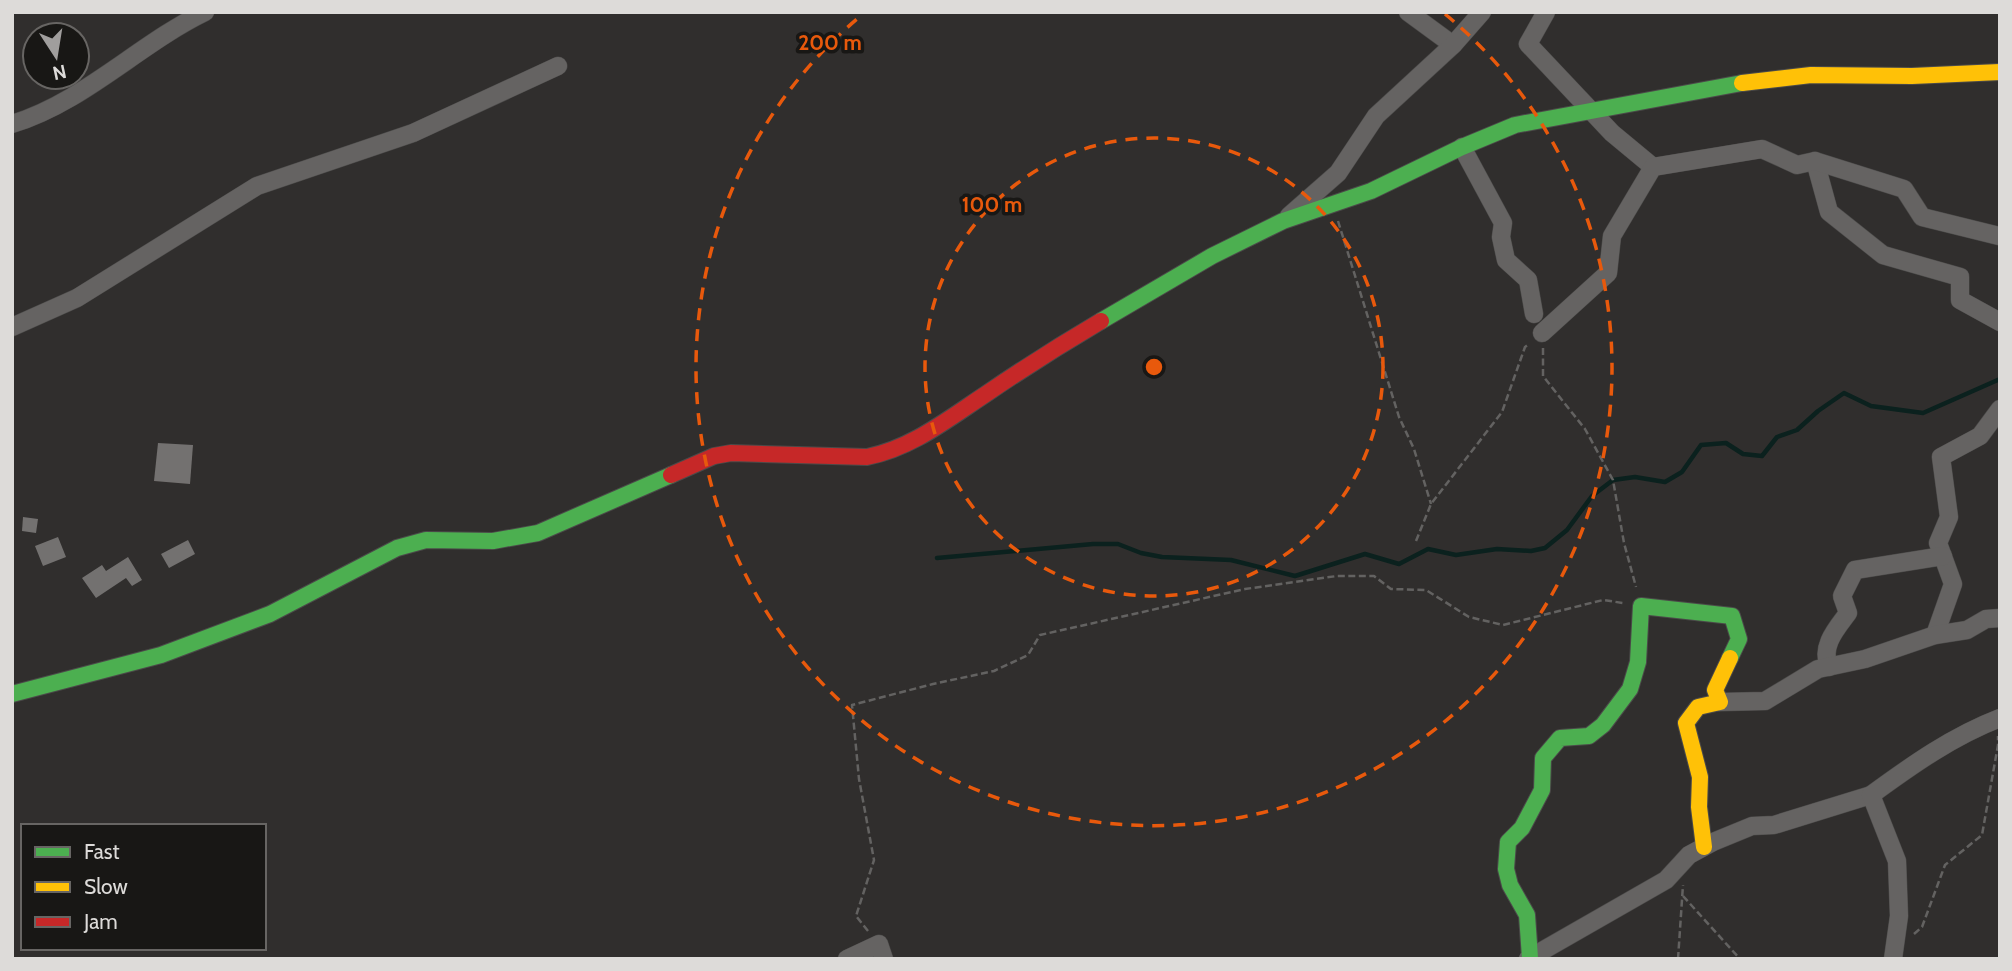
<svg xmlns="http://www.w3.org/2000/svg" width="2012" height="971" viewBox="0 0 2012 971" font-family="Cabin,sans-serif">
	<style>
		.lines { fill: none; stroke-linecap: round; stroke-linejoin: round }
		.stream { stroke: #0b211e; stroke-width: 4.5 }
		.building { fill: #737170 }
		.street-casing { stroke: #4b4a49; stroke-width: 19 }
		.fast-casing { stroke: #4b4a49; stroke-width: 18 }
		.slow-casing { stroke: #4b4a49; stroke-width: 18 }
		.jam-casing { stroke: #4b4a49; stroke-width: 18 }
		.path { stroke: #636261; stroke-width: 2.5; stroke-dasharray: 7 3.5; stroke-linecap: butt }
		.street { stroke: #656362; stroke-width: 18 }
		.fast { stroke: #4caf50; stroke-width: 16 }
		.slow { stroke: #ffc107; stroke-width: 16 }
		.jam { stroke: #c62828; stroke-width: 16 }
		.ring { fill: none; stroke: #e8590c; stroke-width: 3.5; stroke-dasharray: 12 9 }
		.centre { fill: #e8590c; stroke: #181715; stroke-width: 3.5 }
		.ring-label { font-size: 21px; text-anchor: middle; font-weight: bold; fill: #e8590c; stroke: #181715; stroke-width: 7; stroke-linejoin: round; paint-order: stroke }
	</style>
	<rect width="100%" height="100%" fill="#302e2d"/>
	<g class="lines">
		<path class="stream" d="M937 558 1093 544H1118L1141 553 1162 557 1231 560 1295 576 1365 554 1399 564 1428 549 1456 555 1497 549 1531 551 1545 548 1567 530 1592 496 1613 480 1635 477 1665 482 1682 472 1701 445 1726 443 1743 454 1762 456 1777 437 1797 430 1818 411 1844 393 1871 406 1923 413 2000 379"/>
	</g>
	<g class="building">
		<path d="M158 443 193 445 190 484 154 481Z"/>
		<path d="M23 517 38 519 36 533 22 531Z"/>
		<path d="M58 537 66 557 43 566 35 546Z"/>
		<path d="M188 540 195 554 169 568 161 554Z"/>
		<path d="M128 557 142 580 132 586 126 578 96 598 82 578 102 565 106 571Z"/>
	</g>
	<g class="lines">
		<defs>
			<g id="street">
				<path d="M1408 12 1453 45"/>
				<path d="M1546 12 1528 44 1612 133 1653 167"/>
				<path d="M12 124C84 102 139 44 205 12"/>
				<path d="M1462 147 1503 223 1501 237 1506 260 1528 280 1534 314"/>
				<path d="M1815 161 1829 212 1883 255 1960 277V300L2000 322"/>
				<path d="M1289 216 1338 173 1376 116 1453 45 1482 12"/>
				<path d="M12 327 77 298 257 186 413 133 558 66"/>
				<path d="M1542 333 1608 273 1612 236 1653 167 1762 149 1797 165 1815 161 1904 189 1922 217 1999 236"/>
				<path d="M1935 635 1953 584 1938 543 1949 517 1941 457 1980 436 2000 409"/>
				<path d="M1829 667C1820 646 1837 628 1848 613L1842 596 1855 570 1943 556"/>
				<path d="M1720 702 1765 701 1818 669 1865 659 1935 635 1967 630 1986 619 2000 618"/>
				<path d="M847 959 879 944 884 959"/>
				<path d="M1528 959 1666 880 1689 855 1713 842 1752 826 1774 825 1871 795"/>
				<path d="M1893 959 1899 916 1897 861 1871 795C1912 765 1953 736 2000 718"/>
			</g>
			<g id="fast">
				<path d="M1101 321 1212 256 1283 221 1371 191 1462 147 1515 125 1742 83"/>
				<path d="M12 694 161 655 270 614 397 548 426 540 493 541 538 533 671 475"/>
				<path d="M1530 958 1527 915 1510 885 1506 869 1508 842 1522 828 1542 790 1543 758 1560 738 1589 736 1603 725 1630 689 1638 662 1641 606 1732 616 1739 639 1730 658"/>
			</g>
			<g id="slow">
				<path d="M1742 83 1811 75 1912 76 2000 72"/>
				<path d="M1704 847 1699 807 1700 777 1686 723 1698 707 1720 702 1715 690 1730 658"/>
			</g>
			<path id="jam" d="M671 475 714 456 731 453 867 457C912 448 948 419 986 394 1024 368 1062 344 1101 321"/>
		</defs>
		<use href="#street" class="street-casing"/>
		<use href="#fast" class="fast-casing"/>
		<use href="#slow" class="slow-casing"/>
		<use href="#jam" class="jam-casing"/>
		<g class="path">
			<path d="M1338 221 1399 417 1414 449 1431 504"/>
			<path d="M1543 348V376L1585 429 1613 480 1624 543 1636 587"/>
			<path d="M1416 541 1431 504 1502 412 1525 347 1529 344"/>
			<path d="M1683 896 1740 959"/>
			<path d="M868 931 856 916 874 860 859 779 852 705 933 684 994 671 1028 655 1040 635 1245 589 1337 576H1374L1391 589 1426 590 1469 617 1503 625 1603 600 1623 603"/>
			<path d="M1914 934 1922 927 1945 865 1982 835 1998 745V736"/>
			<path d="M1678 959 1683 885"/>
		</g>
		<use href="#street" class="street"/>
		<use href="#fast" class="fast"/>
		<use href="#slow" class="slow"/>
		<use href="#jam" class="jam"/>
	</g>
	<g class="ring">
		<circle cx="1154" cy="367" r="229"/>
		<path d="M1445 14A458 458 0 1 1 863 14"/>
	</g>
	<circle cx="1154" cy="367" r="10" class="centre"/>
	<g class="ring-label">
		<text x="830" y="50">200 m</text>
		<text x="992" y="212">100 m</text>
	</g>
	<rect width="2012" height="971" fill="none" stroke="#dddbd9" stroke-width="28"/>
	<rect x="21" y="824" width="245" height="126" fill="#181715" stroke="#676563" stroke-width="2"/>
	<rect x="35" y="847" width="35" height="10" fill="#4caf50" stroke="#676563" stroke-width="2"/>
	<text x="84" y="859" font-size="21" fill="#dddbd9">Fast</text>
	<rect x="35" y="882" width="35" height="10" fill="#ffc107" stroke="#676563" stroke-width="2"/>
	<text x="84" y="894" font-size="21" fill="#dddbd9">Slow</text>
	<rect x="35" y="917" width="35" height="10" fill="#c62828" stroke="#676563" stroke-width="2"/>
	<text x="84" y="929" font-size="21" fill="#dddbd9">Jam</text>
	<g transform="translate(56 56) rotate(168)"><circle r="33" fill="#181715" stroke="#676563" stroke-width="2"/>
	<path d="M0-5L12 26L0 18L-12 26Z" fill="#a09e9d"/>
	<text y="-10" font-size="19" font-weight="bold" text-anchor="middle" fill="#dddbd9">N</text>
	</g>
</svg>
